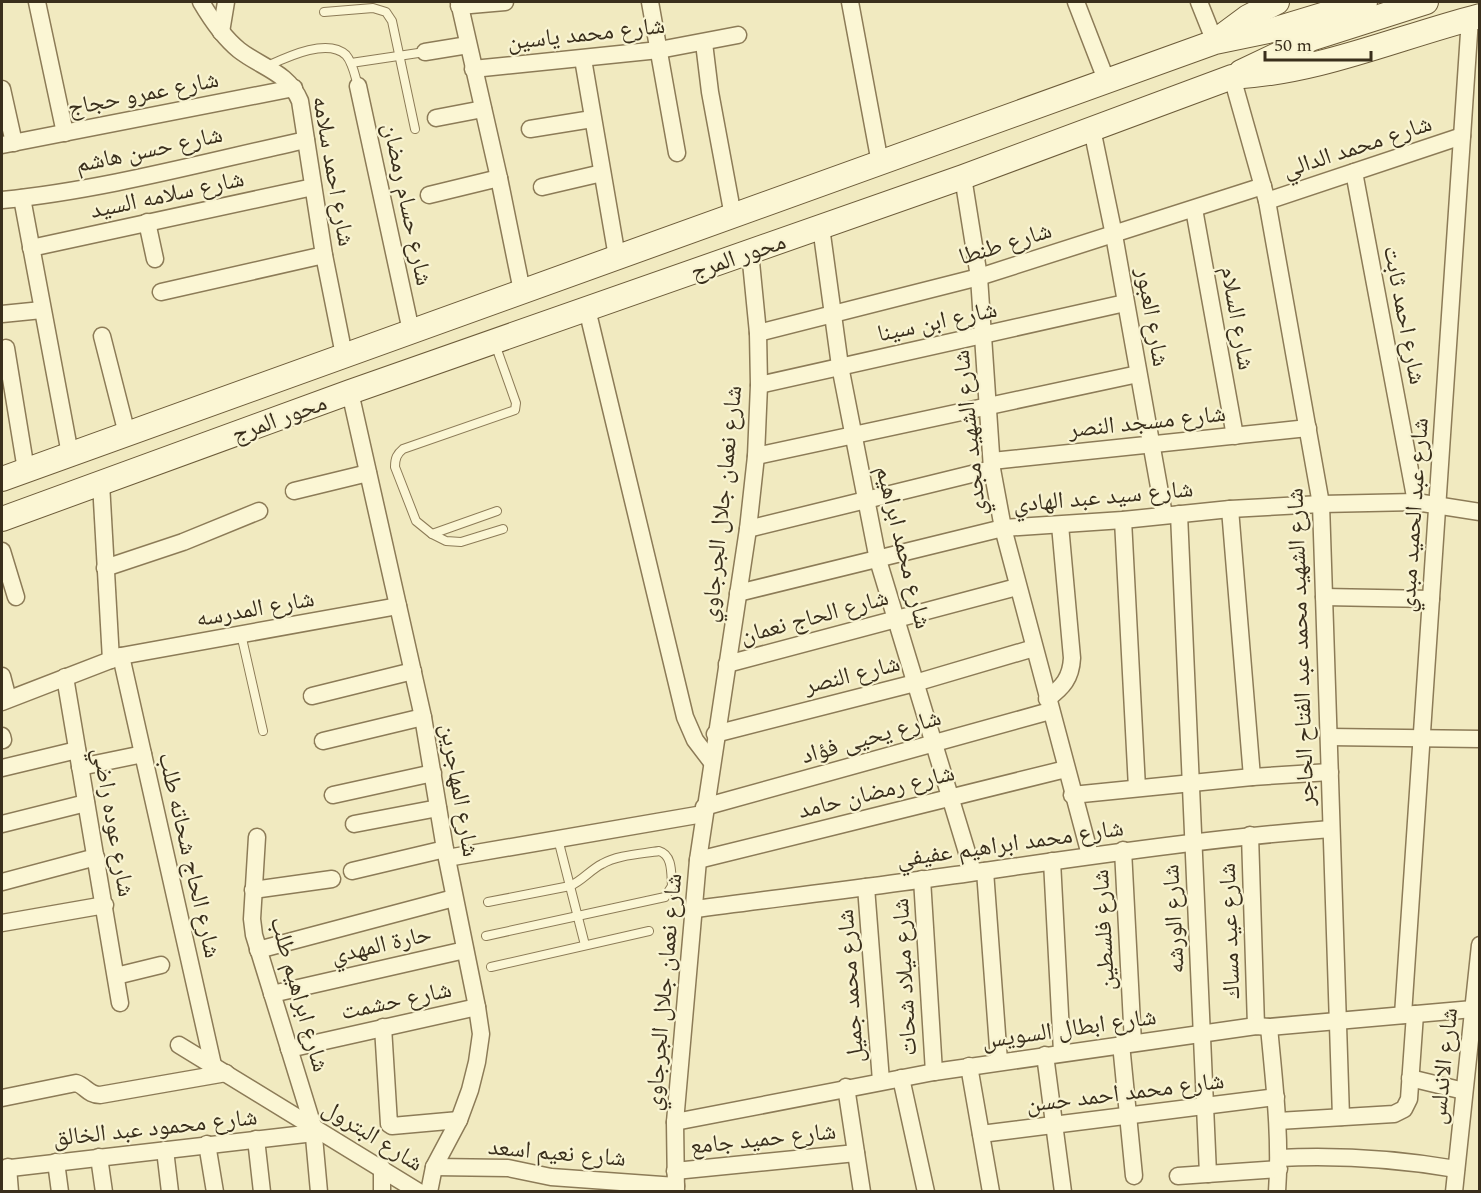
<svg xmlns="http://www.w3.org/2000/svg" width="1481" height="1193" viewBox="0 0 1481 1193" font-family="Spectral,'Noto Naskh Arabic',serif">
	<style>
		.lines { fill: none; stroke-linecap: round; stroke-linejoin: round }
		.lane-casing { stroke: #8c7b57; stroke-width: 10 }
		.street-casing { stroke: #8c7b57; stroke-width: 19 }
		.secondary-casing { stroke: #6d5c3a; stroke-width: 26 }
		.lane { stroke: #fbf6d4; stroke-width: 8 }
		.street { stroke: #fbf6d4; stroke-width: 16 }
		.secondary { stroke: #fbf6d4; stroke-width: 24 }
		.labels { text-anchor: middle; stroke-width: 4.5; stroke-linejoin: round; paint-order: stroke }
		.street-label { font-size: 24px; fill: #3a2f1c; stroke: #f8f3d1 }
	</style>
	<rect width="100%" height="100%" fill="#f1eac0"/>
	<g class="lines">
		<defs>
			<g id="lane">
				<path d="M324 12 373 8 386 12 392 21 415 129"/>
				<path d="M351 63 425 52"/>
				<path d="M265 67C285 58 327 37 346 55 353 63 355 76 358 86"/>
				<path d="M495 344 516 403 515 410 403 449C397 454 395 458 395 467L416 521 432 534 446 541 461 542 503 529"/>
				<path d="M432 534 497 511"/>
				<path d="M241 634 263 731"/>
				<path d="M558 839 585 945"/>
				<path d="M486 936 665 897 672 886C671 874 673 855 659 851 641 854 617 855 602 864 590 870 582 881 570 886L488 902"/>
				<path d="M491 967 649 931"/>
			</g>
			<g id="street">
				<path d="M37 2 65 133"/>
				<path d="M201 2C211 19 223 37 239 50 262 68 288 72 300 101L324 255 344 355"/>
				<path d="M459 2 499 178 522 291"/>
				<path d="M650 2 677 153"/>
				<path d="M850 2 880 163"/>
				<path d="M1076 2 1107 82"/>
				<path d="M1199 2 1215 42"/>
				<path d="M459 6 505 2"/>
				<path d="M221 32 226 2"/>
				<path d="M704 43 710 92 733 216"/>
				<path d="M425 52 468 45"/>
				<path d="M583 59 617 257"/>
				<path d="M473 69 659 50 738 35"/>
				<path d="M1232 77 1267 201 1321 504 1341 1117"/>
				<path d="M358 86 411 331"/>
				<path d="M2 89 14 143"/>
				<path d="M436 118 483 109"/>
				<path d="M530 129 592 119"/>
				<path d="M1092 129 1114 235 1164 515"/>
				<path d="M2 145 294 88"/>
				<path d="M1354 172 1416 502"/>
				<path d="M963 177 979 277 992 469 1003 528 1090 855"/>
				<path d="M542 187 602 173"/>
				<path d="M429 195 499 178"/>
				<path d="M22 198 70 454"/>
				<path d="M2 200C104 190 205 162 306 140"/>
				<path d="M1267 201 1462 136"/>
				<path d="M1194 209 1235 436"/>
				<path d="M147 222 155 259"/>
				<path d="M821 227 840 366 878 560 973 872"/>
				<path d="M31 248 313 187"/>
				<path d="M161 292 324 255"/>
				<path d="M587 309 685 717 695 740 711 761"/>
				<path d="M2 314 42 310"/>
				<path d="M758 333 979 277 1263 186"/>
				<path d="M102 336 127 434"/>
				<path d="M6 348 26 470"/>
				<path d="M759 385 1125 303"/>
				<path d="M350 392 423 717 445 849 477 1007 481 1034 477 1062 470 1090 459 1120 434 1167 429 1192"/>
				<path d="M756 456 1138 374"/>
				<path d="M992 461 1308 428"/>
				<path d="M101 483 111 660"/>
				<path d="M294 491 368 473"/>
				<path d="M1230 509 1252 777"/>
				<path d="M1179 514 1208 1174"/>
				<path d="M1123 520 1137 788"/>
				<path d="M748 529 992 469"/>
				<path d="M2 551 16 597"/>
				<path d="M105 568 183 542 259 511"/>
				<path d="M738 593 1003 528 1123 520 1230 509 1321 504 1416 502 1480 512"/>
				<path d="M1324 597 1431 599"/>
				<path d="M121 656 213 1065"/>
				<path d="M727 664 1017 587"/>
				<path d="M2 676 8 699"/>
				<path d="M65 677 120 1003"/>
				<path d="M312 696 413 671"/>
				<path d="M1047 699C1063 687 1071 678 1072 658L1060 525"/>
				<path d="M2 702 121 656 398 606"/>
				<path d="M715 734 915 683 1034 648"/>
				<path d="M2 736 3 740"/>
				<path d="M1329 737 1480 739"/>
				<path d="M323 741 423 717"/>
				<path d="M80 767 143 754"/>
				<path d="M2 768 77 750"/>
				<path d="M333 795 433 773"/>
				<path d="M1072 795 1252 777 1330 772"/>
				<path d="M704 807 1050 711"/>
				<path d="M2 824 86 803"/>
				<path d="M354 824 438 808"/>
				<path d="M1250 835 1256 1026"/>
				<path d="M257 837 252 919 254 935 313 1126 319 1192"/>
				<path d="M1123 850 1133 1043"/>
				<path d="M447 858 703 814"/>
				<path d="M698 860 1066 769"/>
				<path d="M1052 861 1062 1052"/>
				<path d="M352 871 445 849"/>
				<path d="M985 871 999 1061"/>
				<path d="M922 879 934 1072"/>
				<path d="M2 882 96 857"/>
				<path d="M866 887 881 1081"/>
				<path d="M253 890 332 879"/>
				<path d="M695 909C787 897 879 886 970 873 1091 856 1210 838 1331 829"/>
				<path d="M2 923 105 905"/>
				<path d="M258 950 454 898"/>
				<path d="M116 976 161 965"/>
				<path d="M272 994 465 950"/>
				<path d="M1403 1015 1470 18"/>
				<path d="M383 1027 389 1124 392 1126 459 1120"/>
				<path d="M1269 1027C1274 1082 1281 1136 1277 1192"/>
				<path d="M1121 1044 1134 1176"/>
				<path d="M179 1045 419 1192"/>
				<path d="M289 1049 477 1007"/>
				<path d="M1045 1055 1063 1192"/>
				<path d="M969 1066 991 1192"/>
				<path d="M901 1078 926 1192"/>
				<path d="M1410 1078 1464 1091"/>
				<path d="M846 1087 862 1192"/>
				<path d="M2 1098 76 1083C86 1086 88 1095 100 1095L226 1073"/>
				<path d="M1278 1121 1394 1114 1404 1109 1409 1099 1415 1014"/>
				<path d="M675 1122 934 1072 1256 1026 1269 1027 1473 1009"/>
				<path d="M981 1134 1276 1097"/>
				<path d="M256 1139 262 1192"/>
				<path d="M207 1144 215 1192"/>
				<path d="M165 1150 170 1192"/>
				<path d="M99 1157 104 1192"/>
				<path d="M1279 1158C1339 1155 1397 1159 1456 1169"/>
				<path d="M56 1162 60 1192"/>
				<path d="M8 1167 10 1192"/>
				<path d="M434 1167 508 1168 551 1177 676 1186"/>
				<path d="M2 1169 314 1133"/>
				<path d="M675 1171 856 1153"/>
				<path d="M1178 1176 1279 1169"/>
				<path d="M382 1192V1168"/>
				<path d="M676 1192 675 1122 698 860 748 529 756 456 759 385 758 333 750 252"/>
				<path d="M1454 1192 1480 945"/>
			</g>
			<g id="secondary">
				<path d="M1221 37 1248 17 1277 2"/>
				<path d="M1241 72 1313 38 1426 2"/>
				<path d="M2 479 1215 42 1273 30 1365 2"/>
				<path d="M2 519 350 392 963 177 1232 77C1320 72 1395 38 1480 16"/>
			</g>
		</defs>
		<use href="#lane" class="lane-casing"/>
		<use href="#street" class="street-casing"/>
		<use href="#secondary" class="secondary-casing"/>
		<use href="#lane" class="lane"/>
		<use href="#street" class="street"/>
		<use href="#secondary" class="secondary"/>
	</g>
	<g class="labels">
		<g class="street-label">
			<text transform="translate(586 33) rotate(-6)" y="8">شارع محمد ياسين</text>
			<text transform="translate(143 93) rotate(-11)" y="8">شارع عمرو حجاج</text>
			<text transform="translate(1357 146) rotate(-18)" y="8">شارع محمد الدالي</text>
			<text transform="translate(149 149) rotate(-12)" y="8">شارع حسن هاشم</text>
			<text transform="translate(334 171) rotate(80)" y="8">شارع احمد سلامه</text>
			<text transform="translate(167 194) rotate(-12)" y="8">شارع سلامه السيد</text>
			<text transform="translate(408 204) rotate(78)" y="8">شارع حسام رمضان</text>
			<text transform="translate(1005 243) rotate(-17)" y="8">شارع طنطا</text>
			<text transform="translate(738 256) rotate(-19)" y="8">محور المرج</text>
			<text transform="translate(1405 315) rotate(79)" y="8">شارع احمد ثابت</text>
			<text transform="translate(1153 317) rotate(80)" y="8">شارع العبور</text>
			<text transform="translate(1238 318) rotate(80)" y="8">شارع السلام</text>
			<text transform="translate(937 321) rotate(-12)" y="8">شارع ابن سينا</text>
			<text transform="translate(279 418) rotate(-20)" y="8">محور المرج</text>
			<text transform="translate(1147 421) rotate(-6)" y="8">شارع مسجد النصر</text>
			<text transform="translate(969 433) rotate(-96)" y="8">شارع الشهيد مجدي</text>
			<text transform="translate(1103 496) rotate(-5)" y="8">شارع سيد عبد الهادي</text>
			<text transform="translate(721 504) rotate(-84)" y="8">شارع نعمان جلال الجرجاوي</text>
			<text transform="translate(1413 515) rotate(-86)" y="8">شارع عبد الحميد مبدي</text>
			<text transform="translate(904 547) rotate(76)" y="8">شارع محمد ابراهيم</text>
			<text transform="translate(255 608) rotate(-10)" y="8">شارع المدرسه</text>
			<text transform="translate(814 616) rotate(-15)" y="8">شارع الحاج نعمان</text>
			<text transform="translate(1300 647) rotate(-92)" y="8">شارع الشهيد محمد عبد الفتاح الحاجر</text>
			<text transform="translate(852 674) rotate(-14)" y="8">شارع النصر</text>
			<text transform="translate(871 736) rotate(-16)" y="8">شارع يحيى فؤاد</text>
			<text transform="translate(460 790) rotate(80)" y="8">شارع المهاجرين</text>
			<text transform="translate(876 791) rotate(-14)" y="8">شارع رمضان حامد</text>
			<text transform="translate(114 822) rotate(80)" y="8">شارع عوده راضي</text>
			<text transform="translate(1010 843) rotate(-8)" y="8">شارع محمد ابراهيم عفيفي</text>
			<text transform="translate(190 855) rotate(77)" y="8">شارع الحاج شحاته طلب</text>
			<text transform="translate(1173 919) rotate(-93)" y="8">شارع الورشه</text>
			<text transform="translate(1103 930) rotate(-93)" y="8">شارع فلسطين</text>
			<text transform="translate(1229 931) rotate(-92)" y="8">شارع عيد مساك</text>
			<text transform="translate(381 944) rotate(-13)" y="8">حارة المهدي</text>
			<text transform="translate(904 977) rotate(-93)" y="8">شارع ميلاد شحات</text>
			<text transform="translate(850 986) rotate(-94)" y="8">شارع محمد جميل</text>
			<text transform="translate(663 992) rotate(-85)" y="8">شارع نعمان جلال الجرجاوي</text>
			<text transform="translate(300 994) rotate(74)" y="8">شارع ابراهيم طلب</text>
			<text transform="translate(396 1000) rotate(-12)" y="8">شارع حشمت</text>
			<text transform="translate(1069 1028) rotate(-8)" y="8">شارع ابطال السويس</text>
			<text transform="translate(1443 1066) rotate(-84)" y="8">شارع الاندلس</text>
			<text transform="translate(1125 1092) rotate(-7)" y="8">شارع محمد احمد حسن</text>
			<text transform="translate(155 1127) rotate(-6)" y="8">شارع محمود عبد الخالق</text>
			<text transform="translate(373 1135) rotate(32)" y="8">شارع البترول</text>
			<text transform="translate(763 1138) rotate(-6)" y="8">شارع حميد جامع</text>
			<text transform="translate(557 1152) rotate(5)" y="8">شارع نعيم اسعد</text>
		</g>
	</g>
	<rect width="1481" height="1193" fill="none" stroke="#3a2f1c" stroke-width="6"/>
	<path d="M1265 51v9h106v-9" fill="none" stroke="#3a2f1c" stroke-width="3"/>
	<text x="1274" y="51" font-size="18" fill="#3a2f1c" stroke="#f8f3d1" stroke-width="4.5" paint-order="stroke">50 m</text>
</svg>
